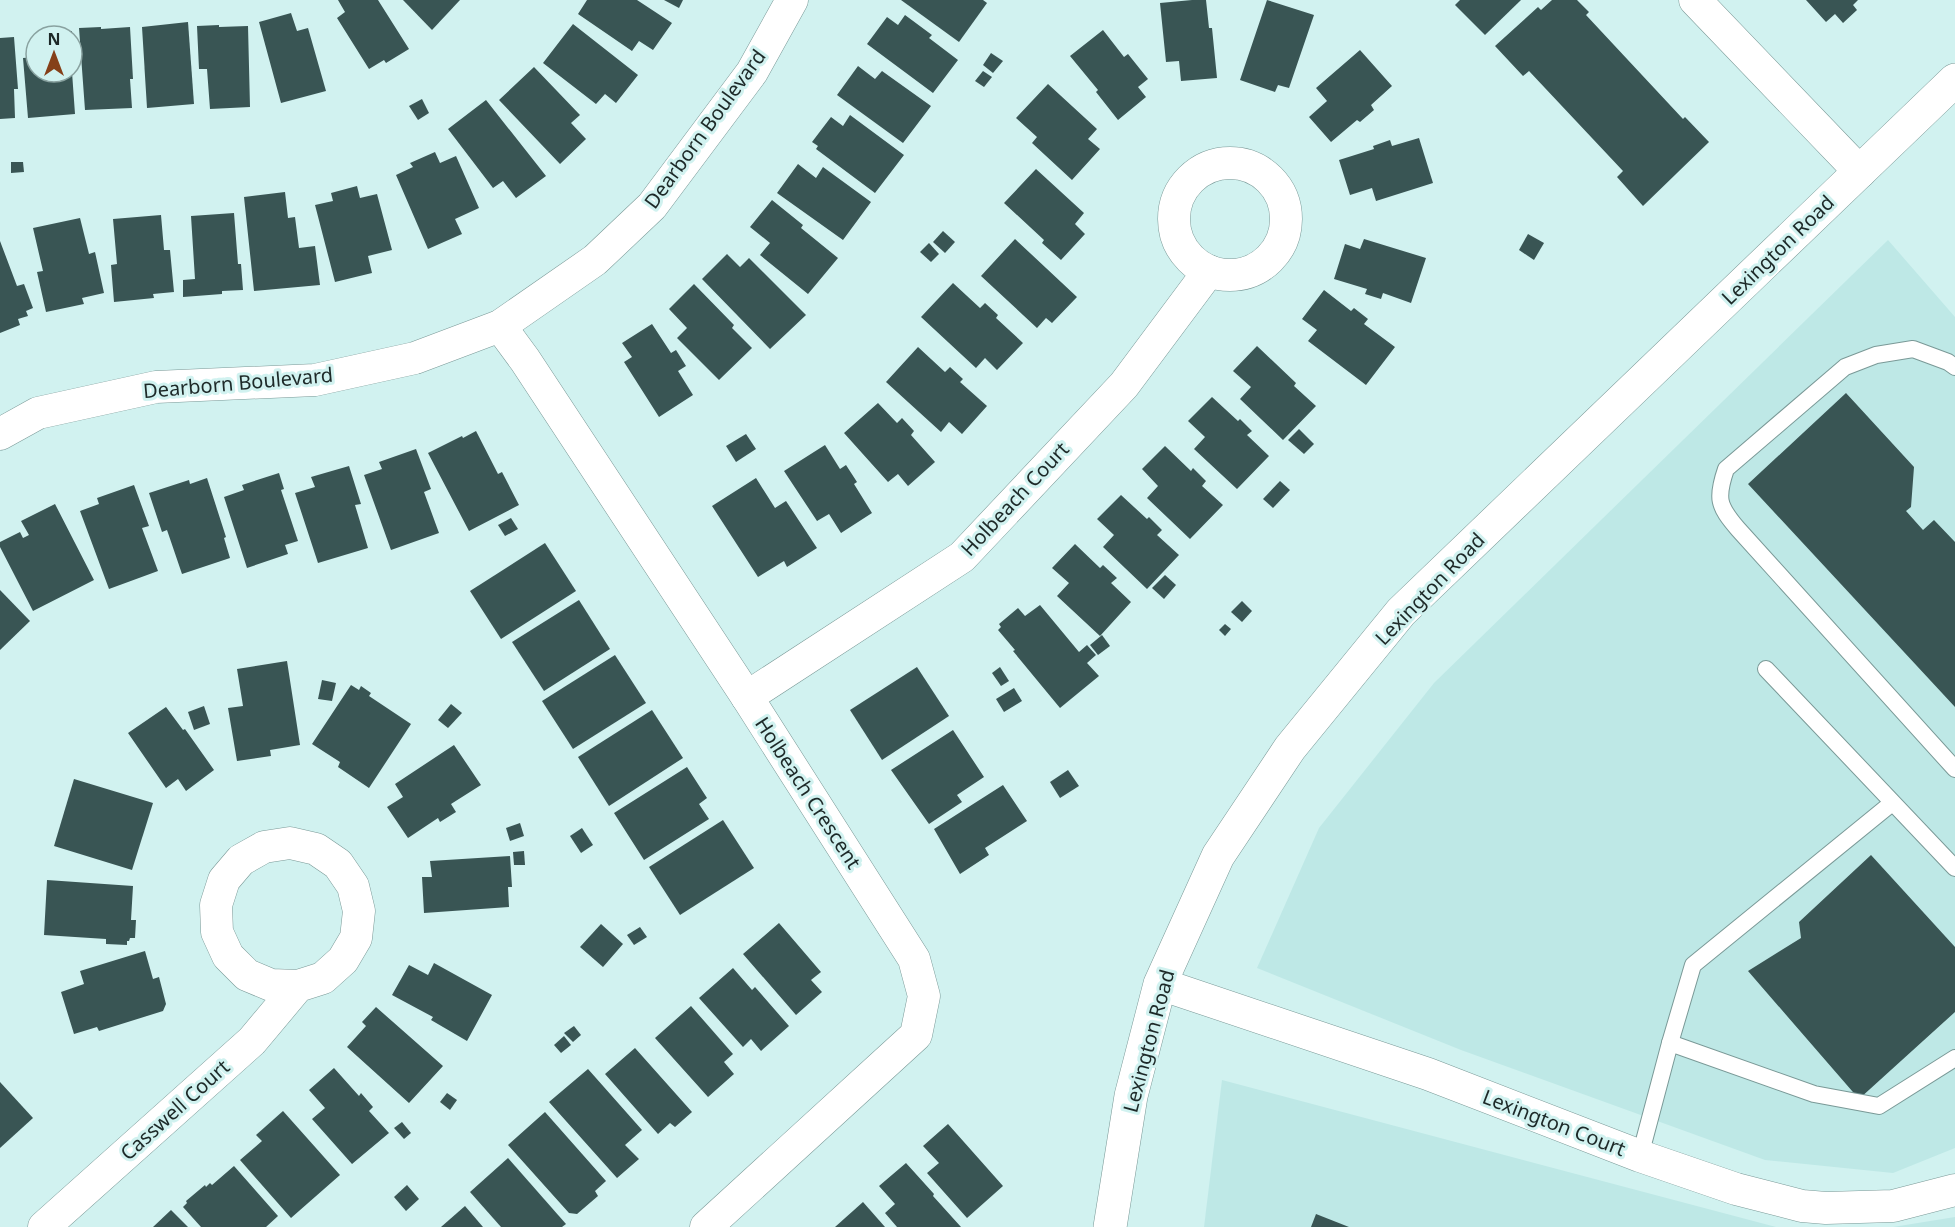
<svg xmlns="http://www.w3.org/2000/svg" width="1955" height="1227" viewBox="0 0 1955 1227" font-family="'Noto Sans',sans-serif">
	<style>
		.built { fill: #bee8e6 }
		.building { fill: #395554 }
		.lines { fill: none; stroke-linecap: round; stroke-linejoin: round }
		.lane-casing { stroke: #7a9997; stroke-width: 18 }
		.street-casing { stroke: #7a9997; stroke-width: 33 }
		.secondary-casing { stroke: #7a9997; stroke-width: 34 }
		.lane { stroke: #fff; stroke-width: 16 }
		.street { stroke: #fff; stroke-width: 32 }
		.secondary { stroke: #fff; stroke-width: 33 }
		.labels { text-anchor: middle; stroke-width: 6; stroke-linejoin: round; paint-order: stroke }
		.street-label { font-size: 20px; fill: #1d2928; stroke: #d1f2f0 }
	</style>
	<rect width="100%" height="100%" fill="#d1f2f0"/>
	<g class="built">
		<path d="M1888 240 1955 317V1148L1893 1173 1765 1160 1461 1050 1257 968 1319 828 1434 683Z"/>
		<path d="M1222 1080 1776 1227H1204Z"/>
		<path d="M1955 1217V1227H1893Z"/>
	</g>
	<g class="building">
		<path d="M338 0H378L409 49 386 63 384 60 369 69 337 18 345 12Z"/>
		<path d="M403 0H460L432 30Z"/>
		<path d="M587 0H637L672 23 653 50 639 41 632 51 578 14Z"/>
		<path d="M664 0H683L679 8Z"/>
		<path d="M901 0H983L987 3 959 42Z"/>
		<path d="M1192 0H1206L1209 28H1212L1217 78 1181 81 1179 61 1166 62 1160 3Z"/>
		<path d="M1267 0 1314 15 1289 88 1278 85 1275 92 1240 80Z"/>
		<path d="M1460 0H1521L1485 35 1455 5Z"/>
		<path d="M1552 0H1577L1589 12 1586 15 1683 119 1685 117 1709 142 1643 206 1617 177 1623 171 1529 71 1523 76 1495 46 1538 7 1541 10Z"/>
		<path d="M1806 0H1858L1853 5 1857 10 1843 23 1835 14 1826 22Z"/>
		<path d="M291 13 297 31 308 28 326 91 281 103 259 22Z"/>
		<path d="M905 15 932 35 929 38 958 60 933 93 867 44 887 17 898 25Z"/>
		<path d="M188 22 194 104 147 108 142 27Z"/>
		<path d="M573 24 638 75 616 103 605 94 596 104 543 63Z"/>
		<path d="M219 25V27L248 26 250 107 210 109 207 69H199L197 26Z"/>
		<path d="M101 27V29L130 27 133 79H130L132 108 85 110 79 28Z"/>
		<path d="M1103 30 1124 57 1128 54 1148 79 1138 87 1146 97 1118 120 1096 92 1098 90 1070 56Z"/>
		<path d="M72 31V36H38V33Z"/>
		<path d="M14 37 18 89H14L15 118 0 119V38Z"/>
		<path d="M1360 50 1392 86 1371 105 1374 110 1360 122 1357 120 1331 142 1309 117 1327 101 1316 88Z"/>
		<path d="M991 53 1003 61 993 73 983 65Z"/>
		<path d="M36 57V72H72L75 114 28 118 23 58Z"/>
		<path d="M858 66 875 79 882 71 931 106 903 143 837 95Z"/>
		<path d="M534 67 580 115 571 123 586 139 560 164 499 100Z"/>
		<path d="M983 71 992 77 984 87 975 81Z"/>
		<path d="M1048 84 1097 129 1088 139 1100 149 1072 180 1032 143 1037 137 1016 118Z"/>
		<path d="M422 99 429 113 418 120 409 106Z"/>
		<path d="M486 100 546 176 516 198 503 181 493 188 448 129Z"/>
		<path d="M850 115 904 155 875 193 816 149 818 146 812 142 831 117 843 126Z"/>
		<path d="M1419 138 1433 183 1376 201 1372 188 1350 195 1339 160 1374 149 1373 146 1390 140 1392 146Z"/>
		<path d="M435 152 440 163 456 156 479 208 455 219 462 234 428 249 396 175 413 167 410 163Z"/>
		<path d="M11 162H23L24 172 11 173Z"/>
		<path d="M798 164 816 178 823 167 871 202 843 240 777 193Z"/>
		<path d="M1036 169 1084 213 1075 224 1085 234 1061 260 1042 243 1044 240 1004 203Z"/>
		<path d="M357 186 360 198 377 194 392 250 368 256 372 273 335 282 315 205 333 201 331 193Z"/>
		<path d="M285 192 288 218 295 217 299 248 315 246 320 285 254 291 244 197Z"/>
		<path d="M772 200 803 225 801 228 838 258 808 294 760 255 770 243 750 227Z"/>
		<path d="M234 213 238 264H241L243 290 222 291V294L183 297V280L195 279 191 216Z"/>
		<path d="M161 215 164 250H170L174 292 153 294 154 298 114 302 111 265 117 264 113 219Z"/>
		<path d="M80 218 89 254 95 252 104 293 82 298 84 304 46 312 37 272 43 271 33 228Z"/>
		<path d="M943 231 955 242 945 253 933 242Z"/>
		<path d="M1528 234 1544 243 1534 260 1519 250Z"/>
		<path d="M1015 239 1077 297 1052 323 1046 318 1037 328 981 276Z"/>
		<path d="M1364 239 1426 258 1411 303 1383 293 1381 299 1365 294 1367 289 1334 279 1345 244 1360 249Z"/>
		<path d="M0 241 17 286 24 284 33 308 26 311 28 316 18 319 20 325 0 333Z"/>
		<path d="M929 243 939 254 931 262 920 252Z"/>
		<path d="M727 254 740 267 749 258 806 315 770 349 702 279Z"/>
		<path d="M953 283 980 308 985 303 998 315 996 318 1023 343 997 370 985 358 976 368 921 317Z"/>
		<path d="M694 284 734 325 732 328 752 348 719 380 677 338 687 328 669 309Z"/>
		<path d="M1324 290 1351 311 1354 308 1368 319 1364 324 1395 347 1366 385 1308 341 1317 330 1302 319Z"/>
		<path d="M652 324 671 353 676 350 686 366 678 371 693 395 659 417 624 362 632 357 622 343Z"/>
		<path d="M1257 346 1296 383 1294 386 1316 406 1283 440 1240 399 1251 387 1233 371Z"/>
		<path d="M918 347 945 372 950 367 963 379 960 382 987 406 962 434 949 422 941 432 886 382Z"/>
		<path d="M1846 393 1914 467 1911 507 1906 511 1923 530 1934 520 1955 542V707L1748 484Z"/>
		<path d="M1212 397 1238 421 1240 419 1252 431 1247 435 1269 456 1237 489 1194 449 1205 437 1188 421Z"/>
		<path d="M878 403 897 423 902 418 914 431 911 435 935 462 908 486 898 474 888 482 844 433Z"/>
		<path d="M1299 429 1314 444 1304 454 1288 440Z"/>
		<path d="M476 431 498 474 502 472 519 505 469 531 428 453 462 436 463 438Z"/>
		<path d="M746 434 756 449 736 462 726 446Z"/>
		<path d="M825 445 840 469 846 465 857 482 854 484 872 513 841 533 829 514 817 521 784 471Z"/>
		<path d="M1165 446 1191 471 1193 468 1206 481 1202 486 1223 505 1190 539 1147 498 1158 486 1142 469Z"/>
		<path d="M416 449 431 489 424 492 439 533 391 550 364 475 382 469 379 462Z"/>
		<path d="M349 466 361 504 355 505 368 548 318 563 295 493 315 487 311 477Z"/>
		<path d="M279 473 284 489 281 490 298 541 285 545 288 554 247 568 224 497 244 490 242 485Z"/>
		<path d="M207 478 226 537 224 538 230 558 182 574 167 530 162 532 149 493 189 480 190 484Z"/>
		<path d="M756 478 775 508 786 501 817 548 787 567 784 561 758 577 712 506Z"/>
		<path d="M1280 481 1290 490 1273 508 1263 499Z"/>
		<path d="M134 485 149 526 142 528 158 571 109 589 80 511 99 504 97 498Z"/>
		<path d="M1121 495 1147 519 1149 517 1162 530 1157 535 1179 555 1147 589 1103 547 1114 535 1097 519Z"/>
		<path d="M55 504 94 580 33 611 0 547V542L20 532 23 538 29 535 21 521Z"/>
		<path d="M511 518 518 529 505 536 498 525Z"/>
		<path d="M545 543 576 591 501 639 470 591Z"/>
		<path d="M1075 544 1100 568 1103 565 1117 578 1111 583 1131 602 1100 636 1057 596 1069 583 1052 568Z"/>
		<path d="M1165 575 1176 585 1164 599 1152 588Z"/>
		<path d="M0 590 30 621 0 650Z"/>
		<path d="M579 600 610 649 544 691 512 642Z"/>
		<path d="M1242 601 1252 611 1242 622 1231 612Z"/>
		<path d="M1040 605 1079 652 1087 645 1096 655 1087 663 1099 676 1060 708 1013 651 1015 650 998 630 1001 627 999 624 1018 608 1025 616Z"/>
		<path d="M1225 624 1231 629 1225 636 1219 630Z"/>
		<path d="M1102 635 1110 646 1098 655 1090 645Z"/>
		<path d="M615 655 646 703 573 749 542 701Z"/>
		<path d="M287 661 300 745 270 750 271 756 237 761 228 708 243 706 237 669Z"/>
		<path d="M917 667 949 716 882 760 850 710Z"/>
		<path d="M1000 667 1009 681 1001 686 992 673Z"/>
		<path d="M322 680 336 683 332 701 318 699Z"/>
		<path d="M351 685 359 690 361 686 371 693 369 696 411 724 369 788 338 767 340 762 312 744Z"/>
		<path d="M1014 688 1022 701 1004 712 996 699Z"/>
		<path d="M451 704 462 713 448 728 438 720Z"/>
		<path d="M204 706 210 724 194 730 188 712Z"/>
		<path d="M166 707 183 730 185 729 214 770 186 791 178 779 166 788 128 733Z"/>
		<path d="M652 710 683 758 609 806 578 757Z"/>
		<path d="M953 730 984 777 957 795 962 802 929 824 891 770Z"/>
		<path d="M454 745 481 785 451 804 456 812 440 822 438 818 408 838 387 807 403 797 395 784Z"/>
		<path d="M687 767 707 798 699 804 709 819 644 860 614 813Z"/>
		<path d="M1068 770 1079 786 1060 798 1050 782Z"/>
		<path d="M74 779 153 803 132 870 54 846Z"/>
		<path d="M1003 785 1027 821 985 848 989 855 960 874 934 829Z"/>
		<path d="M723 820 754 868 680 915 649 867Z"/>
		<path d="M520 823 524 836 510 841 506 828Z"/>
		<path d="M582 828 593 845 581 853 570 836Z"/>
		<path d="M524 851 525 865H514L513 852Z"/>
		<path d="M1871 855 1955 947V1012L1859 1099 1748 971 1801 938 1799 922Z"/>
		<path d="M510 856 512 887H508L509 907 424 913 422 877H432L430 861Z"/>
		<path d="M47 880 133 886 131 920H136L135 938H130L129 941H127V945L106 944V939L44 935Z"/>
		<path d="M779 923 821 972 811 980 822 992 796 1015 743 954Z"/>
		<path d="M601 924 623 944 603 967 580 947Z"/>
		<path d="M640 927 647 937 634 945 627 935Z"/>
		<path d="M145 951 153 979 159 977 166 1004 163 1011 99 1031 97 1027 74 1034 61 992 84 984 80 971Z"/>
		<path d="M434 963 492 995 467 1041 431 1020 433 1017 392 995 409 965 428 975Z"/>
		<path d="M733 968 752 990 755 987 789 1026 761 1051 751 1039 743 1047 699 998Z"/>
		<path d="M691 1006 733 1054 724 1062 734 1074 708 1097 655 1038Z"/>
		<path d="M376 1007 443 1066 409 1103 347 1047 366 1026 362 1022Z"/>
		<path d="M574 1026 581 1035 573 1042 564 1033Z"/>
		<path d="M564 1036 571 1045 561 1053 554 1045Z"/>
		<path d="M635 1048 692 1112 675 1127 670 1123 658 1134 605 1074Z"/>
		<path d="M334 1068 359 1096 361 1093 373 1107 369 1111 389 1133 352 1164 312 1119 325 1108 309 1090Z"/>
		<path d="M588 1069 642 1130 625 1145 639 1159 617 1178 549 1102Z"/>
		<path d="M0 1082 33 1118 0 1148Z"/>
		<path d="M447 1093 457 1100 450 1110 440 1102Z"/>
		<path d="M283 1111 340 1175 291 1218 240 1160 262 1141 256 1135Z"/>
		<path d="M545 1112 606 1181 595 1191 598 1196 577 1214 569 1213 508 1145Z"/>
		<path d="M402 1122 411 1133 404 1139 394 1128Z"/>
		<path d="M948 1124 1003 1186 967 1218 927 1173 939 1163 923 1146Z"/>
		<path d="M508 1158 566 1224 562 1227H501L470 1192Z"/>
		<path d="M906 1163 934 1194 933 1196 961 1227H897L885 1213 895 1204 879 1186Z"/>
		<path d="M234 1166 278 1216 266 1227H201L183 1207 187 1203 186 1201 205 1185 206 1187 210 1183 212 1185Z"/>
		<path d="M407 1185 419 1199 406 1211 394 1197Z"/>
		<path d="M863 1202 885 1227H835Z"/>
		<path d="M465 1206 483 1227H441Z"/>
		<path d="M171 1210 188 1227H153Z"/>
		<path d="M1316 1214 1349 1227H1311Z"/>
	</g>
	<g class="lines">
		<defs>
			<g id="lane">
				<path d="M1955 367 1948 362 1913 349 1876 355 1845 367 1726 469C1716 498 1718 506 1738 529L1955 769"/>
				<path d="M1766 669 1955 868"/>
				<path d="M1670 1043 1693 965 1892 803"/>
				<path d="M1640 1156 1670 1043 1814 1094 1879 1106 1955 1058"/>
			</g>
			<g id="street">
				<path d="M1695 0 1860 172"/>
				<circle cx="1230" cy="219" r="56"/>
				<path d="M500 326 525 360 747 697 914 959 924 996 916 1035 706 1227"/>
				<path d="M0 434 38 413 156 387 315 380 415 358 500 326 595 260 652 206 752 72 792 0"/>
				<path d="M747 697 962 557 1124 385 1209 271"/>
				<path d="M1160 984 1428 1074 1640 1156 1736 1189 1802 1206 1826 1208 1893 1206 1955 1190"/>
				<path d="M44 1227 252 1041 298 986 323 978 343 960 356 938 359 911 353 886 338 864 316 849 290 843 264 847 241 860 224 880 216 905 217 932 228 956 247 975 271 985 298 986"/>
			</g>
			<path id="secondary" d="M1110 1227 1131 1096 1160 984 1218 856 1290 748 1401 612 1955 80"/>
		</defs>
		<use href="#lane" class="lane-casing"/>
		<use href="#street" class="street-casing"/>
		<use href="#secondary" class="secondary-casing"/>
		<use href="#lane" class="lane"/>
		<use href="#street" class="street"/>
		<use href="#secondary" class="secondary"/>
	</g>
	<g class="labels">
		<g class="street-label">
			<text transform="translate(705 129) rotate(-54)" y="7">Dearborn Boulevard</text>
			<text transform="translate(1778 250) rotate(-44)" y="7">Lexington Road</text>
			<text transform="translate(238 383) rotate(-5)" y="7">Dearborn Boulevard</text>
			<text transform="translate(1015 499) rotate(-47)" y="7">Holbeach Court</text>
			<text transform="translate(1430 589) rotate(-46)" y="7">Lexington Road</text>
			<text transform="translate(808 793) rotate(57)" y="7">Holbeach Crescent</text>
			<text transform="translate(1149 1041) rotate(-75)" y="7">Lexington Road</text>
			<text transform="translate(175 1110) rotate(-42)" y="7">Casswell Court</text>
			<text transform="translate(1554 1123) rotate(21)" y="7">Lexington Court</text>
		</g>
	</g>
	<g transform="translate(54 54)"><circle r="28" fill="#d1f2f0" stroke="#89a2a0" stroke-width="1.5"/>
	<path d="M0-4.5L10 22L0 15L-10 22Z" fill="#854019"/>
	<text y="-9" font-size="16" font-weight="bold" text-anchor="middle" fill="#1d2928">N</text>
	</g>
</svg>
